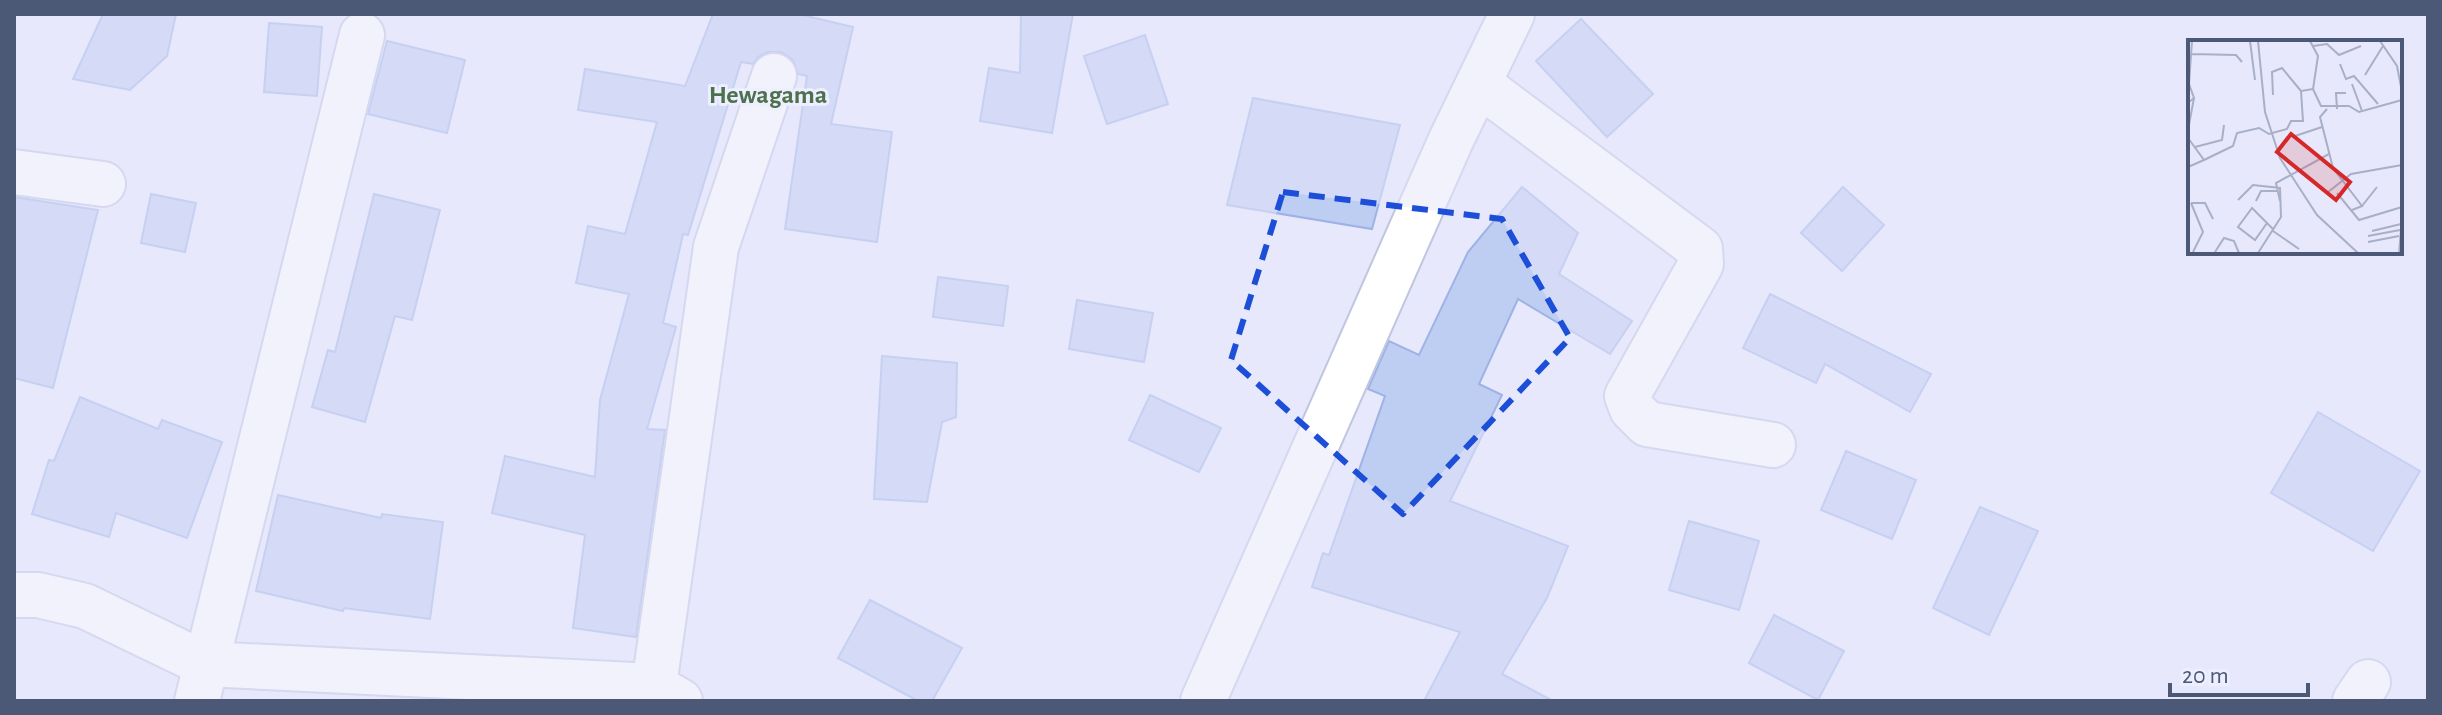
<svg xmlns="http://www.w3.org/2000/svg" width="2442" height="715" viewBox="0 0 2442 715" font-family="'Alegreya Sans',sans-serif">
	<style>
		.building { fill: #becdf2; stroke: #9eb3e5; stroke-width: 2 }
		.lines { fill: none; stroke-linecap: round; stroke-linejoin: round }
		.minor-casing { stroke: #bfc6df; stroke-width: 48 }
		.minor { stroke: #fff; stroke-width: 44 }
		.marked { fill: none; stroke: #1d4ed8; stroke-width: 6; stroke-dasharray: 16 10; stroke-linejoin: round }
		.labels { text-anchor: middle; stroke-width: 6; stroke-linejoin: round; paint-order: stroke }
		.quarter-label { font-size: 26px; font-weight: bold; fill: #4d714c; stroke: #edeeff }
		.inset-road { fill: none; stroke: #a9afc6; stroke-width: 2 }
		.view { fill: #d62828; fill-opacity: 0.15; stroke: #d62828; stroke-width: 4 }
		.inset-edge { fill: none; stroke: #4b5976; stroke-width: 4 }
	</style>
	<rect width="100%" height="100%" fill="#e7e8fc"/>
	<g class="building">
		<path d="M103 14H176L167 56 130 90 73 79Z"/>
		<path d="M713 14H798L853 27 831 124 892 132 877 242 785 229 807 76 798 74 793 60 781 52H768L758 57 753 64 741 62 688 235 683 234 663 323 676 327 647 429 665 430 636 637 573 628 585 535 492 513 505 456 595 477 600 400 629 294 576 283 588 226 625 234 657 122 578 110 585 69 685 86Z"/>
		<path d="M1021 14H1073L1052 133 980 121 989 68 1020 73Z"/>
		<path d="M1581 19 1653 94 1607 137 1536 61Z"/>
		<path d="M269 23 322 27 317 96 264 92Z"/>
		<path d="M1145 35 1168 104 1107 124 1084 56Z"/>
		<path d="M387 41 465 60 447 133 368 114Z"/>
		<path d="M1253 98 1400 125 1372 229 1227 205Z"/>
		<path d="M1522 187 1578 233 1559 274 1632 321 1610 354 1518 299 1479 384 1502 395 1450 501 1568 546 1547 598 1502 674 1553 701H1424L1460 632 1312 587 1323 553 1329 555 1385 396 1368 389 1389 341 1419 355 1468 252Z"/>
		<path d="M1843 187 1884 225 1842 271 1801 233Z"/>
		<path d="M151 194 196 203 185 252 141 243Z"/>
		<path d="M374 194 440 210 412 320 395 316 365 422 312 407 328 350 335 352Z"/>
		<path d="M14 197 98 210 53 388 14 378Z"/>
		<path d="M938 277 1008 286 1003 326 933 317Z"/>
		<path d="M1770 294 1931 374 1910 412 1825 364 1816 383 1743 348Z"/>
		<path d="M1077 300 1153 313 1144 362 1069 349Z"/>
		<path d="M882 356 957 363 956 417 942 422 927 502 874 499Z"/>
		<path d="M1150 395 1221 428 1199 472 1129 440Z"/>
		<path d="M80 397 158 429 162 420 222 442 187 538 116 513 109 537 32 514 49 460 54 461Z"/>
		<path d="M2318 412 2420 471 2373 551 2271 493Z"/>
		<path d="M1846 451 1916 480 1892 539 1821 510Z"/>
		<path d="M278 495 381 518 382 514 443 522 430 619 344 608 343 611 256 591Z"/>
		<path d="M1980 507 2038 531 1989 635 1933 608Z"/>
		<path d="M1689 521 1759 541 1739 610 1669 590Z"/>
		<path d="M870 600 962 648 932 701H918L838 658Z"/>
		<path d="M1774 615 1844 651 1818 700 1749 663Z"/>
	</g>
	<g class="lines">
		<defs>
			<g id="minor">
				<path d="M1479 84 1700 249 1701 264 1627 396 1632 409 1647 424 1773 445"/>
				<path d="M14 172 103 184"/>
				<path d="M14 595H38L85 606 205 664 654 686 680 701"/>
				<path d="M654 686 716 247 774 76"/>
				<path d="M197 701 362 35"/>
				<path d="M1203 701 1451 140 1512 14"/>
				<path d="M2355 701 2368 682"/>
			</g>
		</defs>
		<use href="#minor" class="minor-casing"/>
		<use href="#minor" class="minor"/>
	</g>
	<path d="M0 0H2442V715H0ZM1283 192 1502 219 1570 338 1403 514 1231 360Z" fill="#e7e8fc" fill-opacity=".55" fill-rule="evenodd"/>
	<path class="marked" d="M1283 192 1502 219 1570 338 1403 514 1231 360Z"/>
	<g class="labels">
		<g class="quarter-label">
			<text x="768" y="103">Hewagama</text>
		</g>
	</g>
	<g transform="translate(2188 40)">
		<rect width="214" height="214" fill="#e7e8fc"/>
		<path class="inset-road" d="M62 1 67 40M70 1 77 72 92 118 129 175 170 213M122 1 130 16 125 49 133 66H161L171 72 214 60M192 1 209 26 214 52M125 6 139 4 151 15 173 6M4 14 48 15 54 22M152 24 158 39 166 36 190 64M177 35 195 6M164 44 174 71M85 55 84 32 94 28 113 51M0 63 6 58 1 44 4 1M139 69 132 77 145 128 174 166 164 170M149 69 148 53H158M0 90 6 58M104 97 134 87M0 98 16 120 0 127M7 107 34 100 36 85M16 120 45 106 49 93 71 88 81 94 99 89 103 81H115L113 51 125 49M140 152 163 134 214 125M149 153 171 180 214 167M50 160 65 145 92 148 93 177 70 213M68 161 73 151H89M92 161 88 143 141 114M3 163 15 192 5 212M3 163H17L25 179M174 166 189 147M79 183 67 200 50 187 64 168 86 190M85 191 111 209M184 191 213 184M180 196 212 190M180 202 211 196M27 212 36 198 46 201 51 213M211 213 214 178"/>
		<path class="view" d="M103 94 162 142 148 160 89 112Z"/>
		<rect width="214" height="214" class="inset-edge"/>
	</g>
	<rect width="2442" height="715" fill="none" stroke="#4b5976" stroke-width="32"/>
	<path d="M2170 683v12h138v-12" fill="none" stroke="#4b5976" stroke-width="4"/>
	<text x="2182" y="683" font-size="24" fill="#4b5976" stroke="#edeeff" stroke-width="6" paint-order="stroke">20 m</text>
</svg>
